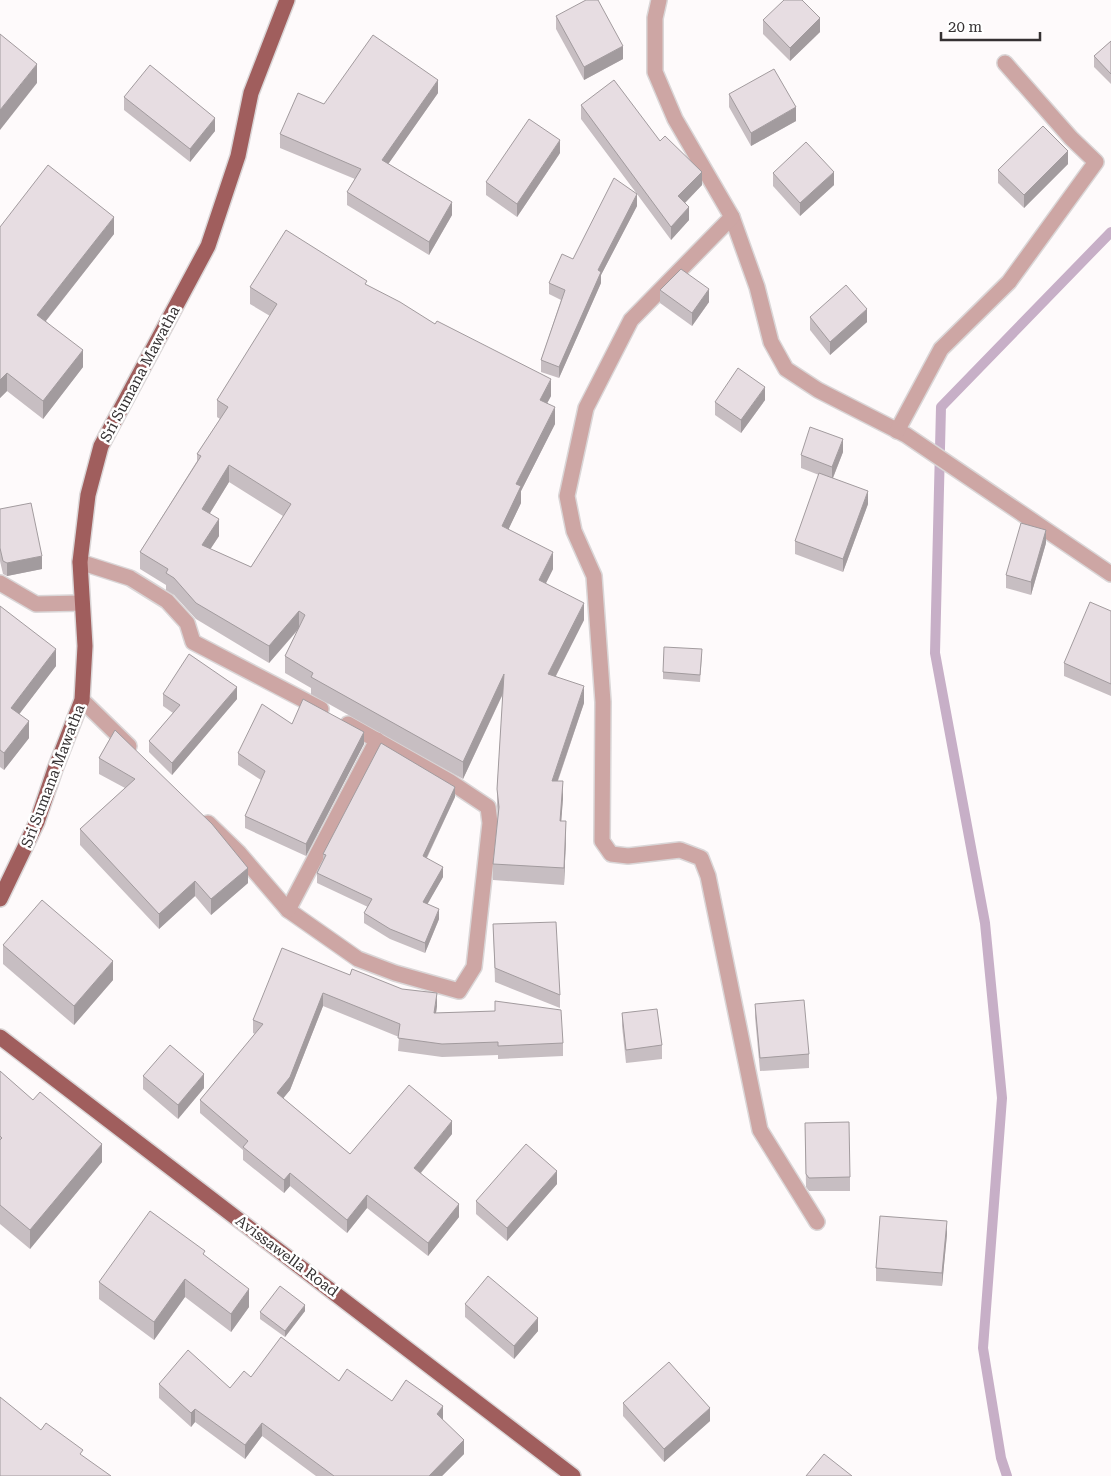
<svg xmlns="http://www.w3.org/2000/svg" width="1111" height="1476" viewBox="0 0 1111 1476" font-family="'Roboto Serif',serif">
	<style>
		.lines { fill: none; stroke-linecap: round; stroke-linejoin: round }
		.stream { stroke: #c7afc7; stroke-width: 10 }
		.street-casing { stroke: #dad6d7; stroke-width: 18 }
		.primary-casing { stroke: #dad6d7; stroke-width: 18 }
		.street { stroke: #cda6a4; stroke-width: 15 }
		.primary { stroke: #a05e5d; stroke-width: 15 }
		.wall { fill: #c7bec2; fill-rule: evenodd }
		.shaded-wall { fill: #a29b9e }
		.building { fill: #e7dde2; stroke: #a29b9e; fill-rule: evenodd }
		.labels { text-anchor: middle; stroke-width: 5; stroke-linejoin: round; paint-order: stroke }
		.street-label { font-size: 15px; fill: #353132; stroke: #fff }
	</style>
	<rect width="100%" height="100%" fill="#fefafb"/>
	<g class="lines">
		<path class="stream" d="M1007 1476 1001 1458 983 1348 1002 1098 985 923 935 653 941 407 1111 232"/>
		<defs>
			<g id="street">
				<path d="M659 0 655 18V72L675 119 732 217 757 287 771 342 786 369 818 390 906 435 1111 574"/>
				<path d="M732 217 631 320 586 408 567 496 574 531 594 576 603 702 602 841 611 854 628 856 680 850 701 858 708 876 760 1130 817 1222"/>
				<path d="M897 431 941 349 1009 282 1096 162 1071 138 1005 63"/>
				<path d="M80 562 130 578 167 601 187 623 193 642 321 709"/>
				<path d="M0 583 36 604 82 603"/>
				<path d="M82 700 129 746"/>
				<path d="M208 823 239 853 288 910 358 959 395 973 459 991 474 967 490 823 488 807 449 781 348 724"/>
				<path d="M288 910 377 740"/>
			</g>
			<g id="primary">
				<path d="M0 899 37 822 55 769 82 700 85 646 80 562 88 495 101 446 208 246 238 156 251 93 287 0"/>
				<path d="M0 1037 573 1476"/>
			</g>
		</defs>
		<use href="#street" class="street-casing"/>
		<use href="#primary" class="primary-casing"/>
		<use href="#street" class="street"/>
		<use href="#primary" class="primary"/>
	</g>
	<g class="wall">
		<path d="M556 16 623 59 584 80 556 29Z"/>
		<path d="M763 20 820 32 790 61 763 34Z"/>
		<path d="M1111 41V84L1094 67V56Z"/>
		<path d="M438 93 388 164 452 215 429 255 347 205V192L355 179 280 148V134L324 104Z"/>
		<path d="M729 94 796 121 751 146 729 107Z"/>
		<path d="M124 97 215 131 190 162 124 110Z"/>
		<path d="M581 105 660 141 702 185 685 203 689 220 671 240 637 194V206L601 275V283L559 378 541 372V360L561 300 549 294V283L637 194 581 119Z"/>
		<path d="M560 153 517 217 486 195V182Z"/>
		<path d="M1068 164 1024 208 998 183V170Z"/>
		<path d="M773 173 834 185 800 216 773 186Z"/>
		<path d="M0 227 114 234 46 321 83 367 43 419 7 391 0 398Z"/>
		<path d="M367 285 551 396 547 403 555 424 521 491V503L508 530 553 569 546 583 584 620 556 676 584 703 558 781 563 798 561 821 566 838 564 885 493 880V864L498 816 497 806V789L503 694 463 779 311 694V688L285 673V656L298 630 269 663 196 619 174 595 166 590V585L140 569V552L197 461V454L220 419 217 417V400L270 316 250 304V287ZM229 482 283 516 251 567 210 549 219 536 210 513Z"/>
		<path d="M660 290 709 302 692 326 660 303Z"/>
		<path d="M810 317 867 322 830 355 810 330Z"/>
		<path d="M765 400 741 433 715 415V402Z"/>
		<path d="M843 452 833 478 868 504 843 572 795 554V541L819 475 801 468V455Z"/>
		<path d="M0 509 42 569 7 576 3 574 0 561Z"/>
		<path d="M1046 543 1031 595 1006 588V575Z"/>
		<path d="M0 606 56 666 19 714 29 738 4 770 0 767Z"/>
		<path d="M1111 611V696L1064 676V663Z"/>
		<path d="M702 656 700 682 663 679V672Z"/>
		<path d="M163 694 237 699 172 775 149 752V741L173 713 163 706Z"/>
		<path d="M292 724 364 744 306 856 245 828V816L261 780 238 765V753Z"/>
		<path d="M115 730 248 883 211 915 195 896 159 929 80 845V829L125 788 99 774V758Z"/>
		<path d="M455 797 427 858 443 877 427 904 439 919 425 953 390 939 364 923V913L368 907 317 883V873L323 861V854Z"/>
		<path d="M493 924 560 995V1008L495 982Z"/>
		<path d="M3 945 113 980 74 1025 3 964Z"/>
		<path d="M350 975 437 1006 436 1013 495 1011V1001L563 1043V1056L498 1059V1055L442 1057 398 1051 399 1037 323 1006 290 1090 283 1098 350 1154 452 1134 421 1173 459 1217 428 1256 367 1208 347 1233 290 1186 284 1193 243 1160V1150L200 1113V1100L255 1034 253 1033V1020Z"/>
		<path d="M755 1004 809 1054V1068L760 1071 755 1017Z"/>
		<path d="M622 1013 662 1045V1059L626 1063 622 1026Z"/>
		<path d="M0 1071 102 1162 30 1249 0 1224Z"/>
		<path d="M143 1076 204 1088 178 1119 143 1089Z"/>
		<path d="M805 1123 850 1177V1191H809L806 1187Z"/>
		<path d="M557 1184 507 1241 476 1214V1201Z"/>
		<path d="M947 1234 942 1286 876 1281V1268Z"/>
		<path d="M205 1256 249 1307 231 1332 185 1297 154 1340 99 1299V1282Z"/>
		<path d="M465 1304 538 1331 514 1359 465 1317Z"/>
		<path d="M305 1311 285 1337 260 1319V1312Z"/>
		<path d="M251 1377 339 1381 392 1401 443 1420 464 1454 442 1476H316L262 1436 245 1459 195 1422 191 1427 159 1398V1384L230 1388Z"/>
		<path d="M623 1403 710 1421 664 1462 623 1416Z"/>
	</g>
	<g class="shaded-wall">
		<path d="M820 18V32L790 61V48Z"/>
		<path d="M623 46V59L584 80V67Z"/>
		<path d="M37 64V83L0 130V110Z"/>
		<path d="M438 80V93L382 173V160Z"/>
		<path d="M796 107V121L751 146V133Z"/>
		<path d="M215 118V131L190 162V149Z"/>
		<path d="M560 140V153L517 217V204Z"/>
		<path d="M1068 151V164L1024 208V195Z"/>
		<path d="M702 172V185L678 210V196Z"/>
		<path d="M834 172V185L800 216V203Z"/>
		<path d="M637 194V206L601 275V283L559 378V367L598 270Z"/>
		<path d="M452 202V215L429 255V242Z"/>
		<path d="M689 207V220L671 240V227Z"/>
		<path d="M114 217V234L37 332V315Z"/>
		<path d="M709 289V302L692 326V313Z"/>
		<path d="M867 309V322L830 355V342Z"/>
		<path d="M83 350V367L43 419V401Z"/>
		<path d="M7 373V391L0 398V380Z"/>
		<path d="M551 379V396L540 417V400Z"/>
		<path d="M765 387V400L741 433V420Z"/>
		<path d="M555 407V424L521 491V503L502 543V526L516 484Z"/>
		<path d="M843 439V452L832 480V467Z"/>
		<path d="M229 465V482L202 526V509Z"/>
		<path d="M868 491V504L843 572V559Z"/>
		<path d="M219 519V536L202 562V545Z"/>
		<path d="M1046 530V543L1031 595V582Z"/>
		<path d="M553 552V569L539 597V580Z"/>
		<path d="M42 556V569L7 576V563Z"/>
		<path d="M584 603V620L548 691V674Z"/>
		<path d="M299 611V628L269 663V646Z"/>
		<path d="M56 649V666L11 725V708Z"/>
		<path d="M504 674V691L463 779V762Z"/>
		<path d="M584 686V703L552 797V781Z"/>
		<path d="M237 687V699L172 775V763Z"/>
		<path d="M29 721V738L4 770V753Z"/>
		<path d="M364 732V744L306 856V844Z"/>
		<path d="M563 781V798L560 838V821Z"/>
		<path d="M455 787V797L423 865V856Z"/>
		<path d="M566 821V838L564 885V868Z"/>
		<path d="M443 867V877L423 912V902Z"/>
		<path d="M248 868V883L211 915V899Z"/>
		<path d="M195 881V896L159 929V914Z"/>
		<path d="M439 909V919L425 953V943Z"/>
		<path d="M113 961V980L74 1025V1006Z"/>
		<path d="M323 993V1006L290 1090 277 1106V1093Z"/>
		<path d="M437 993V1006L434 1026V1013Z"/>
		<path d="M204 1074V1088L178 1119V1105Z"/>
		<path d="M452 1121V1134L414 1181V1168Z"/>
		<path d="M102 1144V1162L30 1249V1230Z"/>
		<path d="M557 1171V1184L507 1241V1228Z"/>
		<path d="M290 1173V1186L284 1193V1180Z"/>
		<path d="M367 1195V1208L347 1233V1220Z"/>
		<path d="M459 1204V1217L428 1256V1243Z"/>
		<path d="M947 1221V1234L942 1286V1273Z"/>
		<path d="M185 1279V1297L154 1340V1322Z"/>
		<path d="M249 1289V1307L231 1332V1314Z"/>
		<path d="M305 1305V1311L285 1337V1331Z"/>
		<path d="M538 1318V1331L514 1359V1346Z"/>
		<path d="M443 1406V1420L437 1414Z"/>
		<path d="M710 1408V1421L664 1462V1449Z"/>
		<path d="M195 1409V1422L191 1427V1413Z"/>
		<path d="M262 1423V1436L245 1459V1445Z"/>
		<path d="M464 1440V1454L442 1476H429Z"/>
	</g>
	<g class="building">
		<path d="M586 0H598L623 46 584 67 556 16Z"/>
		<path d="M784 0H802L820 18 790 48 763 20Z"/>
		<path d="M0 34 37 64 0 110Z"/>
		<path d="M373 35 438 80 382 160 452 202 429 242 347 192 361 169 280 134 298 93 324 104Z"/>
		<path d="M1111 41V74L1094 56Z"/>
		<path d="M150 65 215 118 190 149 124 97Z"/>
		<path d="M774 69 796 107 751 133 729 94Z"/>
		<path d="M614 80 660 141 665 136 702 172 678 196 689 207 671 227 581 105Z"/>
		<path d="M529 119 560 140 517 204 486 182Z"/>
		<path d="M1043 126 1068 151 1024 195 998 170Z"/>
		<path d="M806 142 834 172 800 203 773 173Z"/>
		<path d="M48 165 114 217 37 315 83 350 43 401 7 373 0 380V227Z"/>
		<path d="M614 178 637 194 598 270 601 272 559 367 541 360 565 290 549 283 562 254 573 259Z"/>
		<path d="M286 230 367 281 365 284 400 302 435 324 437 321 551 379 540 400 555 407 516 484 521 486 502 526 553 552 539 580 584 603 548 674 584 686 552 781H563L560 821H566L564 868 493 864 499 807 497 789 504 674 463 762 311 677 313 673 285 656 305 615 299 611 269 646 196 603 174 578 166 573 168 569 140 552 201 456 197 454 228 407 217 400 277 304 250 287ZM229 465 291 504 251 567 202 545 219 519 202 509Z"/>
		<path d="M681 269 709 289 692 313 660 290Z"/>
		<path d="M846 285 867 309 830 342 810 317Z"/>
		<path d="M738 368 765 387 741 420 715 402Z"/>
		<path d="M810 427 843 439 832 467 801 455Z"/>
		<path d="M819 473 868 491 843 559 795 541Z"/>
		<path d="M31 503 42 556 7 563 3 561 0 548V509Z"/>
		<path d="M1021 523 1046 530 1031 582 1006 575Z"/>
		<path d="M1090 602 1111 611V684L1064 663Z"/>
		<path d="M0 606 56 649 11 708 29 721 4 753 0 750Z"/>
		<path d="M664 647 702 649 700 675 663 672Z"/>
		<path d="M189 654 237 687 172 763 149 741 180 705 163 694Z"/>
		<path d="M303 699 364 732 306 844 245 816 265 771 238 753 262 704 292 724Z"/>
		<path d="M115 730 212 824 248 868 211 899 195 881 159 914 80 829 135 779 99 758Z"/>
		<path d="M381 743 455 787 423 856 443 867 423 902 439 909 425 943 390 929 364 913 372 899 317 873 326 855 323 854Z"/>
		<path d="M42 900 113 961 74 1006 3 945Z"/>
		<path d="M556 922 560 995 495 968 493 924Z"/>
		<path d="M282 948 350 975 352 969 402 989 437 993 434 1013 495 1011V1001L561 1010 563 1043 498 1046V1042L442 1044 398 1038 400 1024 323 993 290 1077 277 1093 350 1154 409 1085 452 1121 414 1168 459 1204 428 1243 367 1195 347 1220 290 1173 284 1180 243 1147 248 1141 200 1100 263 1024 253 1020Z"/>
		<path d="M804 1000 809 1054 760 1058 755 1004Z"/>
		<path d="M657 1009 662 1045 626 1050 622 1013Z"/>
		<path d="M170 1045 204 1074 178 1105 143 1076Z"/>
		<path d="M0 1071 33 1100 40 1092 102 1144 30 1230 0 1205V1140L2 1138 0 1136Z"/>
		<path d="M849 1122 850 1177 809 1178 806 1174 805 1123Z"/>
		<path d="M526 1144 557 1171 507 1228 476 1201Z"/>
		<path d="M150 1211 205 1251 203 1254 249 1289 231 1314 185 1279 154 1322 99 1282Z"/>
		<path d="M880 1216 947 1221 942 1273 876 1268Z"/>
		<path d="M488 1276 538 1318 514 1346 465 1304Z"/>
		<path d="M280 1286 305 1305 285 1331 260 1312Z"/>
		<path d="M281 1337 339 1381 347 1369 392 1401 406 1380 443 1406 437 1414 464 1440 429 1476H334L262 1423 245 1445 195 1409 191 1413 159 1384 188 1350 230 1388 244 1371 251 1377Z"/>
		<path d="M669 1362 710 1408 664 1449 623 1403Z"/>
		<path d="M0 1397 41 1430 46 1423 83 1450 80 1454 111 1476H0Z"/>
		<path d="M824 1454 852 1476H806Z"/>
	</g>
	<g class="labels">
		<g class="street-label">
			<text transform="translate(140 374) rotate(-62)" y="5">Sri Sumana Mawatha</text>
			<text transform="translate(53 776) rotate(-69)" y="5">Sri Sumana Mawatha</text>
			<text transform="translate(287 1256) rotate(37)" y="5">Avissawella Road</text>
		</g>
	</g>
	<path d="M941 32v8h99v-8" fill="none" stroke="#353132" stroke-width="2.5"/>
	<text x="948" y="32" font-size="15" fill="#353132" stroke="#ffffff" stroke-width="4" paint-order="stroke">20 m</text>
</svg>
